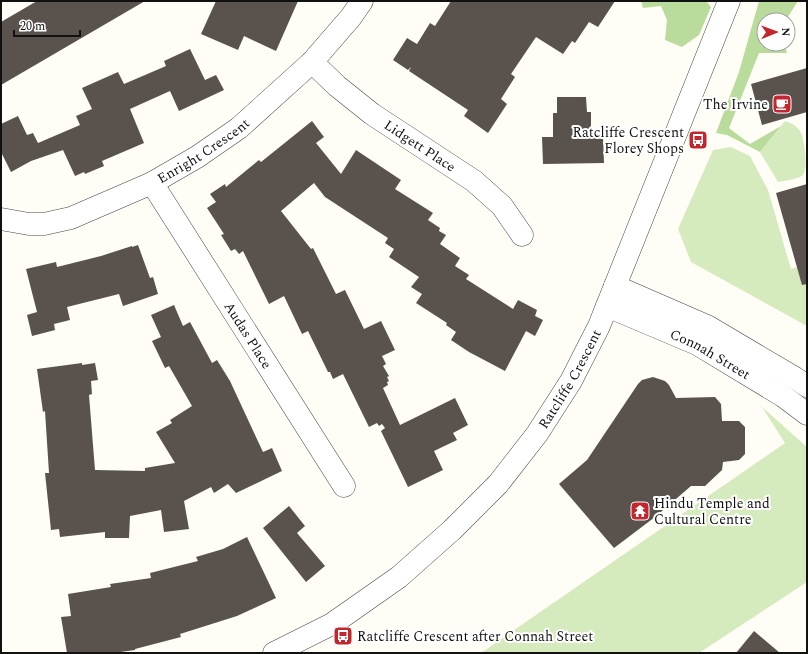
<svg xmlns="http://www.w3.org/2000/svg" width="808" height="654" viewBox="0 0 808 654" font-family="Spectral,serif">
	<style>
		.green { fill: #d5ebbd }
		.forest { fill: #b9dc9c }
		.building { fill: #5a524d }
		.lines { fill: none; stroke-linecap: round; stroke-linejoin: round }
		.minor-casing { stroke: #444; stroke-width: 23 }
		.minor { stroke: #fff; stroke-width: 22 }
		.labels { text-anchor: middle; stroke-width: 4; stroke-linejoin: round; paint-order: stroke }
		.poi-label { font-size: 14px; fill: #111; stroke: #fff; text-anchor: end }
		.street-label { font-size: 14px; fill: #111; stroke: #fff }
	</style>
	<rect width="100%" height="100%" fill="#fffdf5"/>
	<g class="green">
		<path d="M785 121C791 123 796 125 800 131 805 139 808 169 803 175 798 179 784 181 778 182L760 152Z"/>
		<path d="M731 147 750 156 768 190 791 269 807 264V326L691 262 678 229 713 150Z"/>
		<path d="M762 407 807 447V582L699 653H481L785 443Z"/>
	</g>
	<g class="forest">
		<path d="M641 1H706L711 7 699 35 682 47 665 40 667 20 661 6 643 8Z"/>
		<path d="M759 1H798L786 20H764V44H784L787 53H759L729 128 750 144 781 126 760 152 727 135 716 133 739 72Z"/>
	</g>
	<g class="building">
		<path d="M37 1H145L1 85V22Z"/>
		<path d="M216 1H298L276 51 244 36 238 50 201 34Z"/>
		<path d="M451 1H615L598 27 589 22 575 43 572 41 563 54 536 37 511 74 515 77 501 99 507 104 488 133 464 116 468 110 409 71 411 67 408 70 393 60 407 38 417 44 430 23 435 26Z"/>
		<path d="M190 49 205 80 216 75 224 90 179 111 170 91 130 109 144 143 102 161 104 166 85 174 84 172 75 176 63 150 31 161 11 172 1 152V124L18 116 27 135 33 133 38 143 80 125 76 116 92 109 82 88 118 72 124 84 166 66 164 61Z"/>
		<path d="M807 68V112L762 125 751 84Z"/>
		<path d="M557 97H586L587 112H591V137H603L604 163 543 164 542 137H553V113H557Z"/>
		<path d="M312 121 324 137 316 143 341 174 356 150 401 180 395 189 433 213 428 220 440 228 439 231 446 235 440 244 460 258 455 266 469 275 466 279 513 309 518 300 537 310 535 316 543 320 535 336 526 331 505 371 469 352 451 340 456 332 446 325 447 323 416 303 422 294 411 287 419 277 389 257 394 249 385 243 388 238 325 197 314 183 281 211 311 249 313 248 336 294 345 290 364 329 381 321 395 350 382 356 386 364 383 366 389 376 387 377 389 381 387 382 388 385 383 388 400 425 455 398 468 425 453 433 457 440 434 451 443 470 408 487 381 431 385 428 382 424 379 426 377 423 369 427 343 374 333 379 330 372H328L308 331 302 334 284 296 269 304 243 251 239 254 235 249 231 251 221 235 224 234 207 208 216 202 210 194 225 184 226 187 259 160 261 162Z"/>
		<path d="M807 184V284L802 285 776 193Z"/>
		<path d="M138 245 150 278 153 277 158 294 123 306 119 294 67 307 70 320 54 324 55 330 32 336 27 315 37 312 26 269 56 262 57 267 101 256 132 246V247Z"/>
		<path d="M174 305 183 326 190 322 212 363 217 360 230 381 263 452 272 448 282 471 236 493 228 484 214 493 211 487 184 501 189 529 164 532 161 510 130 516 129 538H105V532L60 537 59 529 51 530 45 473H49L45 411 43 412 37 369 82 363V365L95 363 98 380 91 381 92 394 89 395 95 470 145 471V468L175 463 156 432 172 423 170 420 192 406 169 366 165 368 152 341 161 337 151 315Z"/>
		<path d="M653 377 665 381 669 385 676 398 715 397 721 404 722 421H739L745 427V454L739 460 723 462 722 470 705 486H691L655 517 614 548 559 484 587 460 638 384 642 380Z"/>
		<path d="M289 506 305 526 297 533 325 566 306 582 263 528Z"/>
		<path d="M247 537 276 598 237 616 180 634 181 637 135 649V650L113 653H67L61 617 71 616 68 594 111 587 110 584 151 578 150 573 198 561 196 557 223 549Z"/>
		<path d="M754 631 780 653H736Z"/>
	</g>
	<g class="lines">
		<defs>
			<g id="minor">
				<path id="s1" d="M312 62 337 86 372 114 474 181 502 206 522 235"/>
				<path id="s2" d="M152 183 344 486"/>
				<path id="s3" d="M1 219 29 224H44L71 218 152 183 197 157 239 128 312 62 351 17 362 1"/>
				<path d="M615 286 707 326 795 378 807 386"/>
				<path id="s4" d="M607 306 697 344 783 396 807 414"/>
				<path id="s5" d="M274 653 332 624 399 577 452 530 498 484 537 434 571 381 599 326 729 1"/>
			</g>
		</defs>
		<use href="#minor" class="minor-casing"/>
		<use href="#minor" class="minor"/>
	</g>
	<defs>
		<symbol id="cafe-square" viewBox="-11 -11 22 22"><rect x="-9" y="-9" width="18" height="18" rx="4" fill="#c4262e" stroke="#fff"/><path d="M-5.5-4.5H6V0H3Q3 3.5 0 3.5H-2.5Q-5.5 3.5-5.5 0ZM3-3.2v2h1.7v-2ZM-6 4.5H4V6H-6Z" fill="#fff"/></symbol>
		<symbol id="bus-square" viewBox="-11 -11 22 22"><rect x="-9" y="-9" width="18" height="18" rx="4" fill="#c4262e" stroke="#fff"/><path d="M-5-6H5V4H4V6H2V4H-2V6H-4V4H-5ZM-3.5-4V0h7V-4ZM-3.5 1.2v1.5H-2V1.2ZM2 1.2v1.5H3.5V1.2Z" fill="#fff"/></symbol>
		<symbol id="temple-square" viewBox="-11 -11 22 22"><rect x="-9" y="-9" width="18" height="18" rx="4" fill="#c4262e" stroke="#fff"/><path d="M0-6L5-2H3V0L6.5 2.5H4V6H1.5V3h-3V6H-4V2.5H-6.5L-3 0V-2H-5Z" fill="#fff"/></symbol>
	</defs>
	<g fill-rule="evenodd">
		<use href="#cafe-square" x="771" y="93" width="22" height="22"/>
		<use href="#bus-square" x="687" y="129" width="22" height="22"/>
		<use href="#temple-square" x="629" y="500" width="22" height="22"/>
		<use href="#bus-square" x="332" y="625" width="22" height="22"/>
	</g>
	<g class="labels">
		<g class="poi-label">
			<text x="768" y="109">The Irvine</text>
			<text x="684" y="137">Ratcliffe Crescent<tspan x="684" dy="16">Florey Shops</tspan></text>
			<text x="654" y="508" text-anchor="start">Hindu Temple and<tspan x="654" dy="16">Cultural Centre</tspan></text>
			<text x="357" y="641" text-anchor="start">Ratcliffe Crescent after Connah Street</text>
		</g>
		<g class="street-label">
			<text dy="5" stroke="none"><textPath href="#s1" startOffset="137">Lidgett Place</textPath></text>
			<text dy="5" stroke="none"><textPath href="#s3" startOffset="220">Enright Crescent</textPath></text>
			<text dy="5" stroke="none"><textPath href="#s2" startOffset="180">Audas Place</textPath></text>
			<text dy="5" stroke="none"><textPath href="#s4" startOffset="114">Connah Street</textPath></text>
			<text dy="5" stroke="none"><textPath href="#s5" startOffset="410">Ratcliffe Crescent</textPath></text>
		</g>
	</g>
	<rect width="808" height="654" fill="none" stroke="#111111" stroke-width="4"/>
	<g transform="translate(776 32) rotate(89)"><circle r="19" fill="#ffffff" stroke="#a0a0a0"/>
	<path d="M0-3L7 15L0 10L-7 15Z" fill="#c4262e"/>
	<text y="-6" font-size="11" font-weight="bold" text-anchor="middle" fill="#111111">N</text>
	</g>
	<path d="M14 30v6h66v-6" fill="none" stroke="#111111" stroke-width="2"/>
	<text x="20" y="30" font-size="12" fill="#111111" stroke="#ffffff" stroke-width="3" paint-order="stroke">20 m</text>
</svg>
